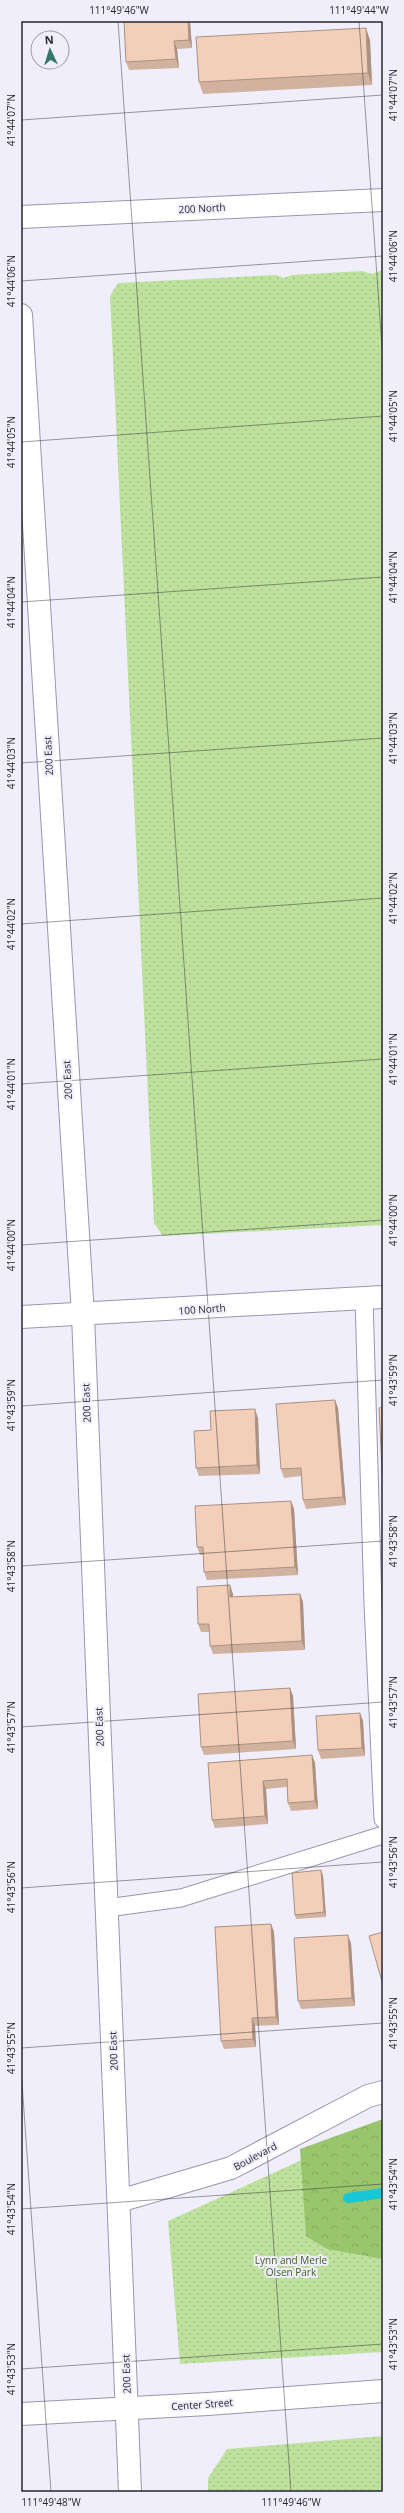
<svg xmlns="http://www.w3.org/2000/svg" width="404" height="2513" viewBox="0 0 404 2513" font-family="'Open Sans',sans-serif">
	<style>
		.grass { fill: url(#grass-dots) }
		.forest { fill: url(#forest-crowns) }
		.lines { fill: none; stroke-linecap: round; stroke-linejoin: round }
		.stream { stroke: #18c6d6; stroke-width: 10 }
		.lane-casing { stroke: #9a96ab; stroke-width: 19 }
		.street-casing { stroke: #9a96ab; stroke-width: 24 }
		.secondary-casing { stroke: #9a96ab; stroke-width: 24 }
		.lane { stroke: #fff; stroke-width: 17 }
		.street { stroke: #fff; stroke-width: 22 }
		.secondary { stroke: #fff; stroke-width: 22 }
		.wall { fill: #d1b29f }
		.shaded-wall { fill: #aa9182 }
		.building { fill: #f3cfb9; stroke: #aa9182 }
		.ticks { fill: none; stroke: #27262e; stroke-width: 1; stroke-opacity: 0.45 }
		.labels { text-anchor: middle; stroke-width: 4; stroke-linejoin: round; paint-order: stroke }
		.street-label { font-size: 10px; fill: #27262e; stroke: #f1eefc }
		.park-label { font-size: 10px; fill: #405d21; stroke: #f1eefc }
		.neatline { fill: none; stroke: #27262e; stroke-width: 1.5 }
		.ticks-label { font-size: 10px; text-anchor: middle; fill: #27262e }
	</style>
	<defs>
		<pattern id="grass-dots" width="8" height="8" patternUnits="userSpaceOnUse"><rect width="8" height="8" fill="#bee29e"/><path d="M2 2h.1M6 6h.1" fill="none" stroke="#a3c288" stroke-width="1.8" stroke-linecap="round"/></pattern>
		<pattern id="forest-crowns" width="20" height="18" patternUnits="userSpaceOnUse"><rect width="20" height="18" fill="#99c56d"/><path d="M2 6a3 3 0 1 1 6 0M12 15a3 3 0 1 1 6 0" fill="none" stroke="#84a95f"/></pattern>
	</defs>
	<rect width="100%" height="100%" fill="#f1eefc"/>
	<g class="grass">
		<path d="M383 270V1225L163 1236 154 1223 110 296 118 283 276 275 284 278 292 275 363 271 371 274Z"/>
		<path d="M383 2123V2352L180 2364 168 2221Z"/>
		<path d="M383 2436V2492H208V2478L227 2449Z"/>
	</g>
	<path class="forest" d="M383 2119V2259L327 2249 306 2236 300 2149Z"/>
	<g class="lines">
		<path class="stream" d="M348 2198 383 2193"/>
		<defs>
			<g id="lane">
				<path d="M364 1299 373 1604 383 1819"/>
				<path d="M107 1908 181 1898 383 1835"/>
			</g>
			<path id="street" d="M119 2201 231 2168 368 2096 383 2092"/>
			<g id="secondary">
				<path d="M21 217 383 200"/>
				<path d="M21 315 83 1315 130 2492"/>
				<path d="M21 1317 383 1297"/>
				<path d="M21 2414 208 2404 383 2391"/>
			</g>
		</defs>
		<use href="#lane" class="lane-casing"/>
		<use href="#street" class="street-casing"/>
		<use href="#secondary" class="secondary-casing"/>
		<use href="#lane" class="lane"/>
		<use href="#street" class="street"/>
		<use href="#secondary" class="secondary"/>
	</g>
	<g class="wall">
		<path d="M124 21H190L192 48 177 49 179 68 129 70 126 62Z"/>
		<path d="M370 40 372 85 203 94 199 82Z"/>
		<path d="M335 1400 338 1408 346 1505 306 1509 303 1500 301 1476 284 1478 281 1469Z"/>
		<path d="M258 1418 260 1474 199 1476 196 1468 211 1430Z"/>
		<path d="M291 1501 294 1509 298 1575 207 1580 204 1572 203 1555H200L197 1547Z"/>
		<path d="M233 1594V1597L300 1594 303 1602 305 1650 213 1654 210 1646V1632H201L198 1624Z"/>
		<path d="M290 1688 293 1696 296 1749 204 1755 201 1747Z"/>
		<path d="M360 1713 363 1721 365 1756 321 1759 318 1750Z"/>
		<path d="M312 1755 315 1763 318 1809 291 1811 288 1803 287 1787 266 1789 268 1824 215 1828 212 1820 208 1763Z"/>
		<path d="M323 1875 326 1917 296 1919 295 1915Z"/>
		<path d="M271 1924 274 1932 279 2025 255 2026 256 2047 224 2049 221 2041Z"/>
		<path d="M351 1943 355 2006 301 2009 298 2001Z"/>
	</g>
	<g class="shaded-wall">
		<path d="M188 21H190L192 48 189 40Z"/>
		<path d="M366 28 370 40 372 85 368 73Z"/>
		<path d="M174 41 177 49 179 68 176 59Z"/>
		<path d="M335 1400 338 1408 346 1505 343 1497Z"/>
		<path d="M255 1409 258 1418 260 1474 257 1465Z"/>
		<path d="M291 1501 294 1509 298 1575 295 1567Z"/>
		<path d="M230 1585 233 1594V1606L230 1597Z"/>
		<path d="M300 1594 303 1602 305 1650 302 1641Z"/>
		<path d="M290 1688 293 1696 296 1749 293 1741Z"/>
		<path d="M360 1713 363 1721 365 1756 362 1748Z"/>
		<path d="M312 1755 315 1763 318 1809 315 1801Z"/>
		<path d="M263 1781 266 1789 268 1824 265 1816Z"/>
		<path d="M321 1870 323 1875 326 1917 324 1912Z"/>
		<path d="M271 1924 274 1932 279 2025 276 2017Z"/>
		<path d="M348 1935 351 1943 355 2006 352 1998Z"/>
		<path d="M252 2018 255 2026 256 2047 253 2039Z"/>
	</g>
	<g class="building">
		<path d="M124 21H188L189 40 174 41 176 59 126 62Z"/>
		<path d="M366 28 368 73 199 82 196 37Z"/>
		<path d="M335 1400 343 1497 303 1500 301 1468 281 1469 276 1404Z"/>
		<path d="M383 1407V1490L379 1408Z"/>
		<path d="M255 1409 257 1465 196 1468 194 1431 211 1430 210 1411Z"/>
		<path d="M291 1501 295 1567 204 1572 203 1547H197L195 1506Z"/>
		<path d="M230 1585V1597L300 1594 302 1641 210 1646 209 1624H198L197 1587Z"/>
		<path d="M290 1688 293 1741 201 1747 198 1694Z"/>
		<path d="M360 1713 362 1748 318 1750 316 1716Z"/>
		<path d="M312 1755 315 1801 288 1803 287 1779 263 1781 265 1816 212 1820 208 1763Z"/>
		<path d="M321 1870 324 1912 295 1915 292 1873Z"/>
		<path d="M271 1924 276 2017 252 2018 253 2039 221 2041 215 1927Z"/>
		<path d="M383 1932V1985L369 1936Z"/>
		<path d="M348 1935 352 1998 298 2001 294 1938Z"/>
	</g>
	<path class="ticks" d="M118 21 291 2492M359 21 383 362M21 120 383 95M21 281 383 256M21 442 383 416M21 602 383 577M21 763 383 738M21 924 383 898M21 1084 383 1059M21 1245 383 1220M21 1406 383 1380M21 1566 383 1541M21 1727 383 1702M21 1888 383 1862M21 2048 383 2023M21 2069 51 2492M21 2209 383 2184M21 2369 383 2344"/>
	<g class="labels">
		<g class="street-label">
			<text transform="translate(202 208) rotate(-3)" y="4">200 North</text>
			<text transform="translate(48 756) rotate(-93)" y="4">200 East</text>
			<text transform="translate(67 1080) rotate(-93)" y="4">200 East</text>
			<text transform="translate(202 1309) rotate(-4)" y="4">100 North</text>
			<text transform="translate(86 1403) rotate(-92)" y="4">200 East</text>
			<text transform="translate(99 1727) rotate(-92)" y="4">200 East</text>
			<text transform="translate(113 2051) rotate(-92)" y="4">200 East</text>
			<text transform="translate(255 2156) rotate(-28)" y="4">Boulevard</text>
			<text transform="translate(126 2374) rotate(-92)" y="4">200 East</text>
			<text transform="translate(202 2404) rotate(-4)" y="4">Center Street</text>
		</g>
		<g class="park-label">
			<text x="291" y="2264">Lynn and Merle<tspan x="291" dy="12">Olsen Park</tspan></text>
		</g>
	</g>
	<rect width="404" height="2513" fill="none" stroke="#f1eefc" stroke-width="44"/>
	<g transform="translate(50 50) rotate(356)"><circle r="19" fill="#f1eefc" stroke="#a09eaa"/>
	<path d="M0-3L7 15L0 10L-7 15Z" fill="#357869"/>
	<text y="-6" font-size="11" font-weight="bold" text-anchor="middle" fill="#27262e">N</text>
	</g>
	<rect x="22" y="22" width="360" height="2469" class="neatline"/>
	<g class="ticks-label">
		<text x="119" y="14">111°49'46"W</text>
		<text x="359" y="14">111°49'44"W</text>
		<text transform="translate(393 95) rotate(-90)" y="4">41°44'07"N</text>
		<text transform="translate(11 120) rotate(-90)" y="4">41°44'07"N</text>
		<text transform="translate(393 256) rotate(-90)" y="4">41°44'06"N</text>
		<text transform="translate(11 281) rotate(-90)" y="4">41°44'06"N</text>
		<text transform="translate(393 416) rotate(-90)" y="4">41°44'05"N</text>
		<text transform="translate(11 442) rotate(-90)" y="4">41°44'05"N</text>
		<text transform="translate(393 577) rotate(-90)" y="4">41°44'04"N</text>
		<text transform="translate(11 602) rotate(-90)" y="4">41°44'04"N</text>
		<text transform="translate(393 738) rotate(-90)" y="4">41°44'03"N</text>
		<text transform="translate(11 763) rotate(-90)" y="4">41°44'03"N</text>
		<text transform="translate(393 898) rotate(-90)" y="4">41°44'02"N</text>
		<text transform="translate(11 924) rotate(-90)" y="4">41°44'02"N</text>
		<text transform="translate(393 1059) rotate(-90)" y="4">41°44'01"N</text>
		<text transform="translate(11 1084) rotate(-90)" y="4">41°44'01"N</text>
		<text transform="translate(393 1220) rotate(-90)" y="4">41°44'00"N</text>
		<text transform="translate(11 1245) rotate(-90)" y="4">41°44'00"N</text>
		<text transform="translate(393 1380) rotate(-90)" y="4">41°43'59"N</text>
		<text transform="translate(11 1405) rotate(-90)" y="4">41°43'59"N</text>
		<text transform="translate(393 1541) rotate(-90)" y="4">41°43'58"N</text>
		<text transform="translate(11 1566) rotate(-90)" y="4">41°43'58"N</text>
		<text transform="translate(393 1702) rotate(-90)" y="4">41°43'57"N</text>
		<text transform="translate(11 1727) rotate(-90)" y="4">41°43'57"N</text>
		<text transform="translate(393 1862) rotate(-90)" y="4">41°43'56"N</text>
		<text transform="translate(11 1887) rotate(-90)" y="4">41°43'56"N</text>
		<text transform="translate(393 2023) rotate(-90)" y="4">41°43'55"N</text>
		<text transform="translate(11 2048) rotate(-90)" y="4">41°43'55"N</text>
		<text transform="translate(393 2184) rotate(-90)" y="4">41°43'54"N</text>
		<text transform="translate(11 2209) rotate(-90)" y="4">41°43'54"N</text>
		<text transform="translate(393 2344) rotate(-90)" y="4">41°43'53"N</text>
		<text transform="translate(11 2369) rotate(-90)" y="4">41°43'53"N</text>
		<text x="51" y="2506">111°49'48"W</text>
		<text x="291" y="2506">111°49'46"W</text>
	</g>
</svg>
